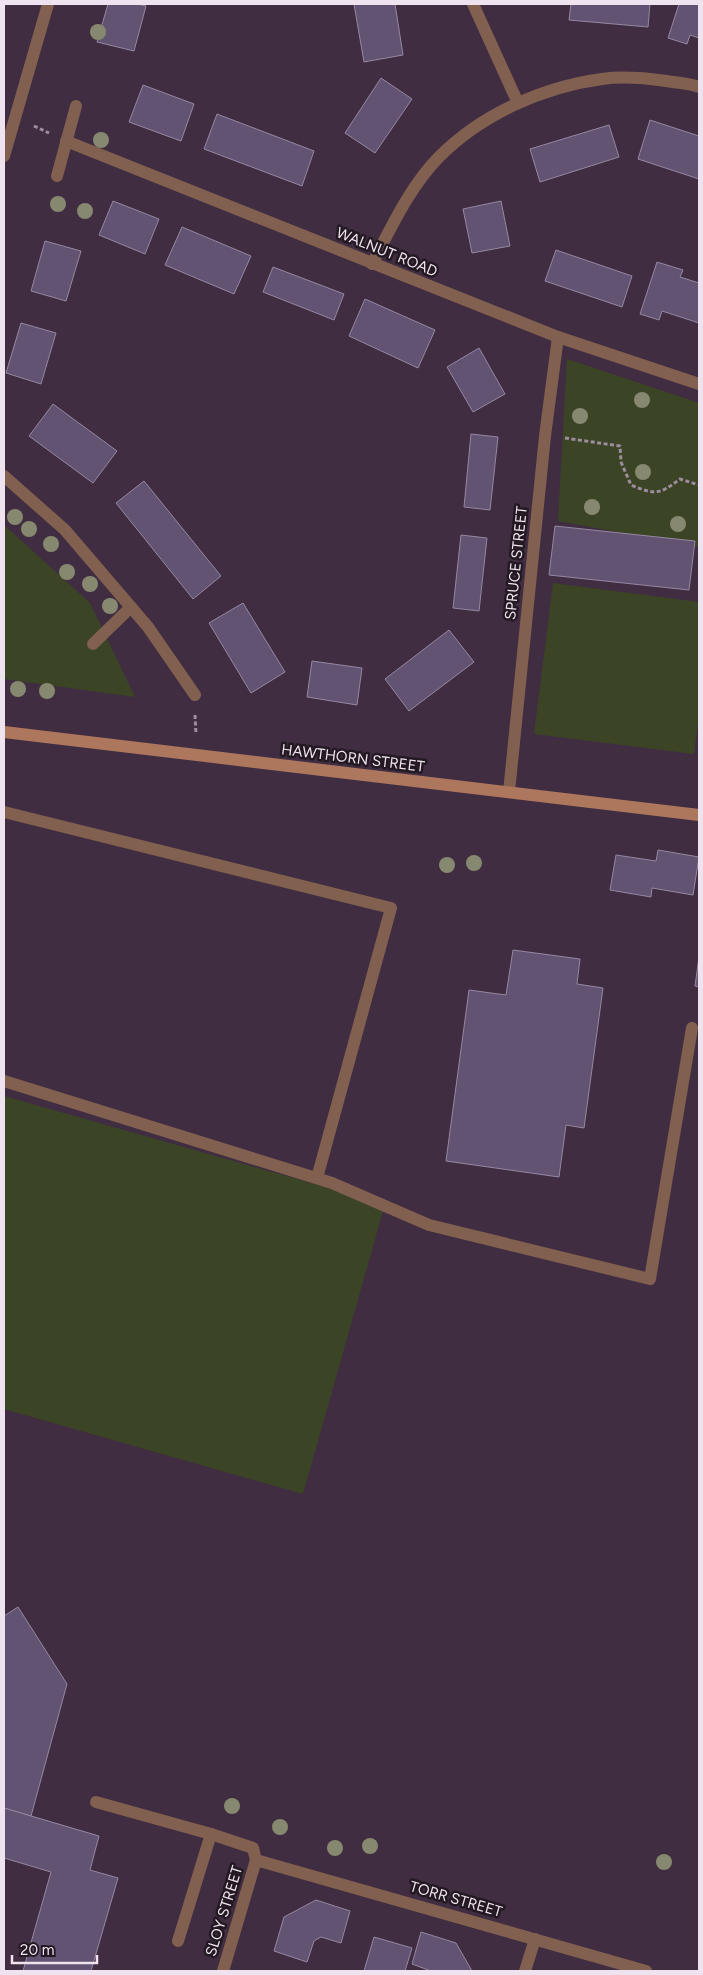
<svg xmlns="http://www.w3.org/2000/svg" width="703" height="1975" viewBox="0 0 703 1975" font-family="Figtree,sans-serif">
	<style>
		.green { fill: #3b4526 }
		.building { fill: #635372; stroke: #9588a2 }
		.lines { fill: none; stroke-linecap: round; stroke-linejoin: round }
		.path { stroke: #9d8d9d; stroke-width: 3; stroke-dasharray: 4 2.5; stroke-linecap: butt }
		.service { stroke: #826050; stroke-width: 12 }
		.minor { stroke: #826050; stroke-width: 12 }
		.secondary { stroke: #ad775e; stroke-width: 12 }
		.tree { fill: #868970 }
		.labels { text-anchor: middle; stroke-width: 5; stroke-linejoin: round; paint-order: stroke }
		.street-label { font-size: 15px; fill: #efe3ef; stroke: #221922 }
	</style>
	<rect width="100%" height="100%" fill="#402d41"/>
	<g class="green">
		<path d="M567 359 699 403V547L558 521Z"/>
		<path d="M4 525 90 603 135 697 4 679Z"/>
		<path d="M553 583 699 602V714L694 754 534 734Z"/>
		<path d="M4 1096 385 1204 303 1494 4 1409Z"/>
	</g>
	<g class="building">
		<path d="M108 4H138L146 6 134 51 97 42Z"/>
		<path d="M354 4H395L403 55 364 62Z"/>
		<path d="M571 4H650L648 27 569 20Z"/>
		<path d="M679 4H699V38L690 35 687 44 668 38Z"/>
		<path d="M381 78 412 99 375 153 345 133Z"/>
		<path d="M143 85 194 104 181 141 129 122Z"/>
		<path d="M217 114 314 151 302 186 204 149Z"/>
		<path d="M650 120 699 136V179L638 159Z"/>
		<path d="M609 125 619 157 540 182 530 149Z"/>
		<path d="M113 201 159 219 145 254 99 235Z"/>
		<path d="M501 201 510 246 472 253 463 209Z"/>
		<path d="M182 227 251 256 234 294 165 265Z"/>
		<path d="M45 241 81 251 66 301 31 291Z"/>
		<path d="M556 250 632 276 622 307 545 281Z"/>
		<path d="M657 262 683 270 680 277 699 283V323L662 311 659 320 640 314Z"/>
		<path d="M273 267 344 294 334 320 263 292Z"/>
		<path d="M365 299 435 330 418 368 349 336Z"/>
		<path d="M21 323 56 333 41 384 6 373Z"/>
		<path d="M479 348 505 394 473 412 447 367Z"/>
		<path d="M53 404 117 451 93 483 29 436Z"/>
		<path d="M471 434 498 437 490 510 464 507Z"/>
		<path d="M144 481 221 576 193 599 116 503Z"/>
		<path d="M555 526 695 541 689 590 549 575Z"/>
		<path d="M461 535 487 538 479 611 453 608Z"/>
		<path d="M243 603 285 672 251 693 209 623Z"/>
		<path d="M449 630 474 662 409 711 385 679Z"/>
		<path d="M312 661 362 668 357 705 307 697Z"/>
		<path d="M658 850 699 857 693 895 652 888 651 897 610 890 616 855 656 861Z"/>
		<path d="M513 950 580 959 577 984 603 988 584 1128 566 1125 559 1177 446 1161 469 990 506 995Z"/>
		<path d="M699 957V987L695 986Z"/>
		<path d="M18 1607 67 1684 31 1816 4 1808V1616Z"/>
		<path d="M4 1808 99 1836 90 1870 118 1878 91 1971H23L51 1872 4 1858Z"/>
		<path d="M316 1900 350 1911 341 1943 321 1937 314 1941 307 1962 274 1951 284 1917Z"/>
		<path d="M421 1932 456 1943 472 1971H431L412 1964Z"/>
		<path d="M374 1937 412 1948 405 1971H364Z"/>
	</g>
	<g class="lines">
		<g class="path">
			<path d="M34 126 49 133"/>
			<path d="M565 438 620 446 621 462 631 485C655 495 659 495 680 479L699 485"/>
			<path d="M195 715 196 734"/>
		</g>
		<g class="service">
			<path d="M93 644 131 607"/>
			<path d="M4 812 391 908 317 1178"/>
			<path d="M4 1081 332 1183 429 1225 650 1279 692 1028"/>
			<path d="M96 1802 211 1834 178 1941"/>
			<path d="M211 1834 253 1848 256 1860"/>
		</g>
		<g class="minor">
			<path d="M473 4 518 103"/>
			<path d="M66 141 558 337 699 384"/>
			<path d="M4 156 48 4"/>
			<path d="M57 176 76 106"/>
			<path d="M372 264C391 228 409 188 438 158 480 115 542 87 602 79 623 76 645 78 666 81 677 83 689 83 699 87"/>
			<path d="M4 476 65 530 148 627 195 695"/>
			<path d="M509 792 545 436 558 337"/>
			<path d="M223 1971 256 1860 646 1971"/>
			<path d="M525 1971 535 1939"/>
		</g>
		<path class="secondary" d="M4 732 699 815"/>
	</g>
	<g class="tree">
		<circle cx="98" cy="32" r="8"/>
		<circle cx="101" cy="140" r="8"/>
		<circle cx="58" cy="204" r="8"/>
		<circle cx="85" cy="211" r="8"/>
		<circle cx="642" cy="400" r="8"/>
		<circle cx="580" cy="416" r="8"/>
		<circle cx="643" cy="472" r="8"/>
		<circle cx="592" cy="507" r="8"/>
		<circle cx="15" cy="517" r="8"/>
		<circle cx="678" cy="524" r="8"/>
		<circle cx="29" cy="529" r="8"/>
		<circle cx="51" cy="544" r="8"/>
		<circle cx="67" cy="572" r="8"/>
		<circle cx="90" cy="584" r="8"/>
		<circle cx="110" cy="606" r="8"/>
		<circle cx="18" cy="689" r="8"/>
		<circle cx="47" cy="691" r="8"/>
		<circle cx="474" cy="863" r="8"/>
		<circle cx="447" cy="865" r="8"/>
		<circle cx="232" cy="1806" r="8"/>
		<circle cx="280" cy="1827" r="8"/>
		<circle cx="370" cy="1846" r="8"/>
		<circle cx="335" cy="1848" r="8"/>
		<circle cx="664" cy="1862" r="8"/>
	</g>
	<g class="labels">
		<g class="street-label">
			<text transform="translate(387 252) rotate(22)" y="5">WALNUT ROAD</text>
			<text transform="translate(516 563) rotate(-84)" y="5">SPRUCE STREET</text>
			<text transform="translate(353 758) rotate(7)" y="5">HAWTHORN STREET</text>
			<text transform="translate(456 1899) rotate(16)" y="5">TORR STREET</text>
			<text transform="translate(224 1911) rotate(-73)" y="5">SLOY STREET</text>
		</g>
	</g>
	<rect width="703" height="1975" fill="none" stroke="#efe3ef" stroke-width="10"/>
	<path d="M12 1955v8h85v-8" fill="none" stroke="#efe3ef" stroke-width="2.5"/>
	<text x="20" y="1955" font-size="15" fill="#efe3ef" stroke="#221922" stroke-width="4" paint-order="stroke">20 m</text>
</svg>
